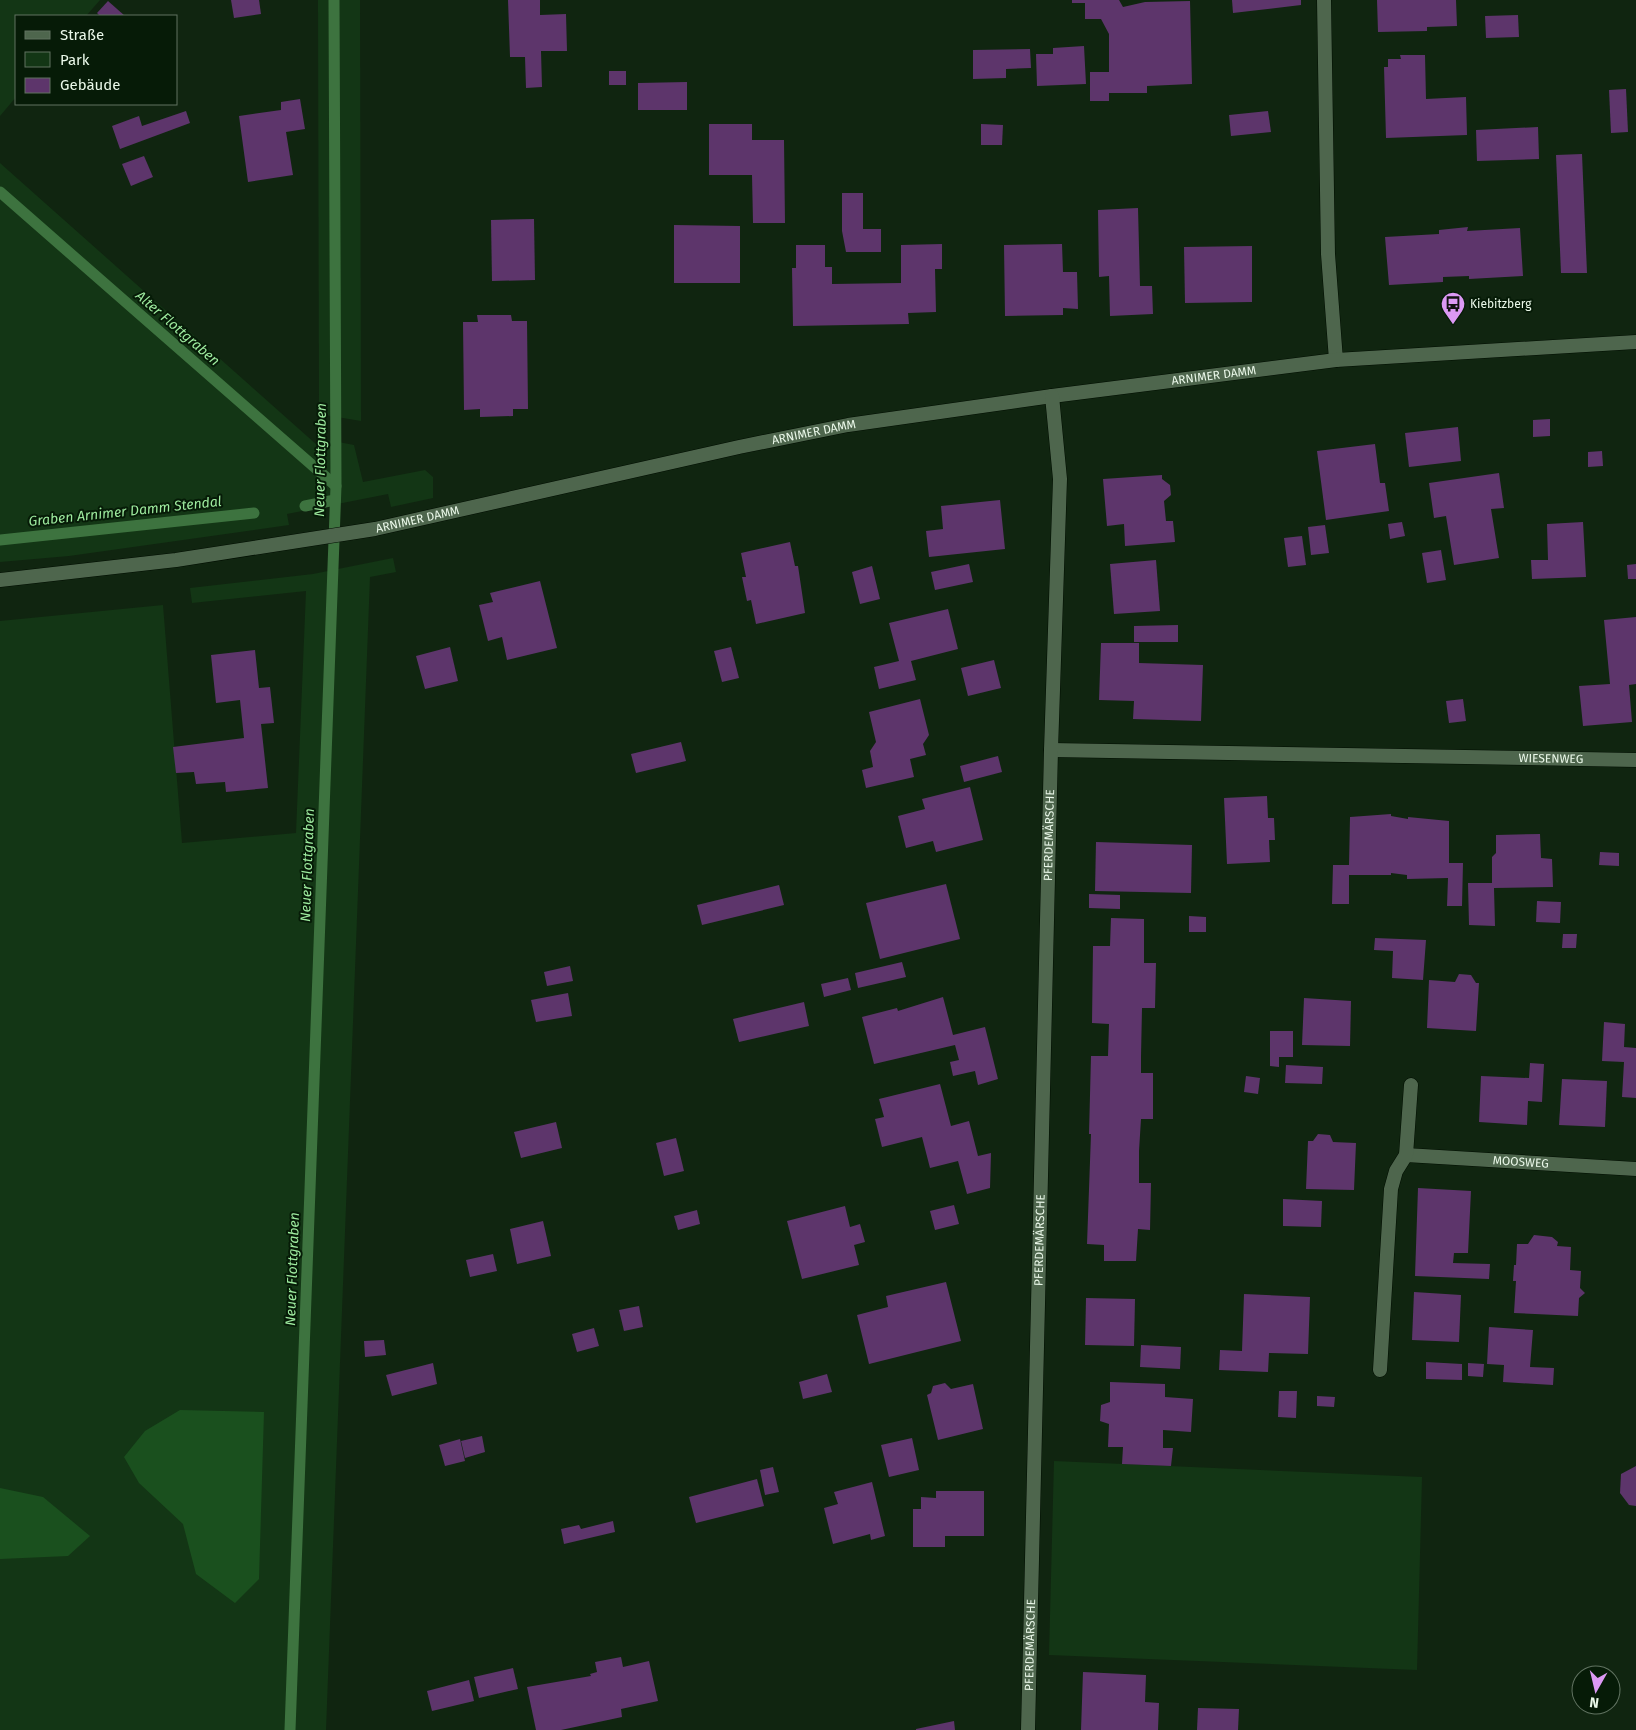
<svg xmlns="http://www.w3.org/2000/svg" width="1636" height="1730" viewBox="0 0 1636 1730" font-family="'Fira Sans',sans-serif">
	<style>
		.green { fill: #133615 }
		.forest { fill: #1a501e }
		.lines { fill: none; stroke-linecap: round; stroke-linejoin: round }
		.stream { stroke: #3d733f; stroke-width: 11 }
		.building { fill: #5d356b }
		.minor-casing { stroke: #000e00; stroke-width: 15 }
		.minor { stroke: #4e664d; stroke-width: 14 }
		.labels { text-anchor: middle; stroke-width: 4; stroke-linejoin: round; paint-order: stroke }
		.poi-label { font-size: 12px; fill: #eaf8e9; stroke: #061b07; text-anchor: start }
		.street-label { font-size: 12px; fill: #eaf8e9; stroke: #061b07 }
		.water-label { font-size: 14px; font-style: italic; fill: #9eeb9f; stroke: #061b07 }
	</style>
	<rect width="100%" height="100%" fill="#102510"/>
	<g class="green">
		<path d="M0 0H100L86 16H16V97L0 116Z"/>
		<path d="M318 0H360L361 421 325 415 319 403Z"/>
		<path d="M0 163 317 445 318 438 354 445 363 482 425 470 433 477V498L391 507 388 494 287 514 289 525 69 556 0 562Z"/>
		<path d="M393 558 396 572 370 577 326 1730H0V621L163 605 182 843 296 833 306 591 192 603 190 588 313 574Z"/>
		<path d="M1054 1461 1422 1477 1417 1670 1049 1655Z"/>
	</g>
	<g class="forest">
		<path d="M180 1410 264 1412 259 1579 235 1603 196 1574 183 1524 139 1483 124 1457 145 1431Z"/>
		<path d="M0 1488 43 1497 90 1536 68 1556 0 1559Z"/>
	</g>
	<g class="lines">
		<g class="stream">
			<path d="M0 192 336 486"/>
			<path d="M305 506 335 500"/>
			<path d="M0 540 254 513"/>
			<path d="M290 1730 336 486 334 0"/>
		</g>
	</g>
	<g class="building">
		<path d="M231 0H259L261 14 234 18Z"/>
		<path d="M508 0H540V15L566 14 567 51H541L542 87 526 88 525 57H510Z"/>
		<path d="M1072 0H1119L1123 7 1145 2 1190 1 1192 84 1147 86V93H1109V101H1090V72H1109V34L1101 19H1085V3H1072Z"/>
		<path d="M1232 0H1301V5L1233 13Z"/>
		<path d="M1377 0H1456L1457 26 1427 27V31L1378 32Z"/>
		<path d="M108 1 125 16H100L97 13Z"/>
		<path d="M1518 15 1519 37 1486 38 1485 16Z"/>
		<path d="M1084 46 1086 84 1037 86 1036 54H1053V48Z"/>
		<path d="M1030 49 1031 68 1006 69V78L973 79V50Z"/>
		<path d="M1400 55H1425L1426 99 1466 97 1467 135 1386 138 1384 67H1388V59H1401Z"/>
		<rect x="609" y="71" width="17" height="14"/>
		<path d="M687 82V110H638V83Z"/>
		<path d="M1626 89 1628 132 1611 133 1609 90Z"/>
		<path d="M300 99 305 129 286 132 293 175 248 182 239 116 281 110V102Z"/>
		<path d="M186 111 190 123 120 149 112 126 139 116 142 126Z"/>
		<path d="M1268 111 1271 132 1231 136 1229 115Z"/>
		<path d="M709 124H752V140H784L785 223H753L752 175H709Z"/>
		<path d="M981 124 1003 125 1002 145H981Z"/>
		<path d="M1538 127 1539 159 1477 161 1476 130Z"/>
		<path d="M1582 154 1587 273H1561L1556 155Z"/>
		<path d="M144 156 153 177 131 186 122 164Z"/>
		<path d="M842 193H863V229H881V252H846L842 231Z"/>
		<path d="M1138 208 1140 286H1152L1153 314 1110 316 1109 276 1099 277 1098 210Z"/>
		<path d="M534 219 535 280 492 281 491 220Z"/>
		<path d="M674 225 740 226V283H674Z"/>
		<path d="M1468 227 1467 231 1520 228 1523 276 1469 279V276L1443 277V282L1389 285 1385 237 1439 234V230Z"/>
		<path d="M942 244V269H935L936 312 908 313 909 324 793 326 792 268H796V245H825V267H832V284L901 283V245Z"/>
		<path d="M1062 244 1063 272H1077L1078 309 1063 308V315L1005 316 1004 245Z"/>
		<path d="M1252 246V302L1185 303 1184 247Z"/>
		<path d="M477 315H511L512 321H527L528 409H513V416L480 417V409L464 410 463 322H478Z"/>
		<path d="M1550 419V436L1533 437V420Z"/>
		<path d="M1458 427 1461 461 1409 467 1405 433Z"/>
		<path d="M1375 444 1380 483H1385L1389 511 1326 520 1317 451Z"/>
		<path d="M1602 451 1603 466 1588 467V452Z"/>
		<path d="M1499 473 1504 508 1491 509 1499 558 1454 565 1446 516 1434 518 1429 483Z"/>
		<path d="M1162 475V479L1170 485 1171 495 1164 501 1166 521H1173L1175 542 1125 546 1124 524 1107 526 1103 479Z"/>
		<path d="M1000 500 1005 549 929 557 926 531 943 529 941 506Z"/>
		<path d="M1402 522 1405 536 1390 539 1388 524Z"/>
		<path d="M1583 522 1586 577 1532 579 1531 560H1548L1547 524Z"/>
		<path d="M1325 525 1329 553 1311 555 1308 527Z"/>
		<path d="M1302 536 1306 565 1288 567 1284 538Z"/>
		<path d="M790 542 795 566H798L805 613 756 624 751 600 747 601 742 577H746L741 553Z"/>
		<path d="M1441 550 1446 580 1427 583 1422 553Z"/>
		<path d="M1156 560 1160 611 1114 614 1110 564Z"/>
		<path d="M969 564 973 582 935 590 931 572Z"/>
		<path d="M1636 564V579H1628L1627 565Z"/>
		<path d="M872 566 880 599 860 604 852 572Z"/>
		<path d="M540 581 557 648 507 660 502 637 488 641 479 605 493 602 490 593Z"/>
		<path d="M948 609 958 649 911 661 916 680 879 689 874 667 899 661 889 623Z"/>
		<path d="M1636 617V684L1629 685 1632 722 1583 726 1579 686 1610 684 1604 620Z"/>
		<path d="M1178 625V642H1134V626Z"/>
		<path d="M1101 643H1139V663L1203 665 1201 721 1133 719 1134 701 1099 700Z"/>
		<path d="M450 647 458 681 425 689 416 656Z"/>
		<path d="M731 647 739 678 722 682 714 651Z"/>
		<path d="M255 650 259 688 270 687 274 723 261 724 268 788 226 792 225 782 196 784 194 772 176 773 173 747 244 738 240 700 216 703 211 655Z"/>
		<path d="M994 660 1001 688 968 696 961 668Z"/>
		<path d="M920 699 929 735 923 744 926 755 910 759 914 777 866 788 862 770 873 767 870 751 876 742 869 712Z"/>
		<path d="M1463 699 1466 721 1449 723 1446 701Z"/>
		<path d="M681 742 686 761 636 773 631 754Z"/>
		<path d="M998 756 1002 772 964 782 960 766Z"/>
		<path d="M970 787 983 840 936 852 933 841 906 848 898 816 925 809 922 799Z"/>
		<path d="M1267 796 1268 818H1274L1275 840H1269L1270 862 1227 864 1224 798Z"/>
		<path d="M1391 814V816L1408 819V817L1449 821V863H1463L1462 906H1447L1448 878 1407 879V875L1391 873V875H1349V904H1332L1333 865H1349L1350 817Z"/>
		<path d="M1540 834 1541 858 1552 859 1553 887 1494 888 1495 926 1469 925 1468 883H1492V857L1496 853V835Z"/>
		<path d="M1096 842 1192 845 1191 893 1095 891Z"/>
		<path d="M1600 852 1619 853V866L1599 865Z"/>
		<path d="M946 884 960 939 880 959 866 903Z"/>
		<path d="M779 885 784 905 702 925 697 905Z"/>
		<path d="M1089 894 1120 895V909L1089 908Z"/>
		<path d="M1537 901 1561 902 1560 923 1536 922Z"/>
		<path d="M1189 916 1206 917V932H1189Z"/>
		<path d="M1111 918 1144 919V963H1156L1155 1008H1142L1141 1057V1073H1153V1119H1141L1139 1151V1183H1151L1150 1230 1138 1229 1136 1261H1104V1245L1087 1244 1091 1134H1089L1091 1056H1108L1109 1024 1092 1023 1093 946H1110Z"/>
		<path d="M1563 934H1577L1576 948H1562Z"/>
		<path d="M1375 938 1426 940 1423 980 1392 978 1393 951 1374 950Z"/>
		<path d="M902 962 906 977 858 988 855 973Z"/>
		<path d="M570 966 573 981 547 986 544 972Z"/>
		<path d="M1459 974 1471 975 1476 983H1479L1476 1031 1427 1028 1429 980 1455 982Z"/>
		<path d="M848 978 851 990 824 997 821 984Z"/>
		<path d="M568 993 572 1016 536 1022 531 1000Z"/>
		<path d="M943 997 953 1035 985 1027 998 1079 978 1085 975 1071 953 1076 950 1062 959 1060 955 1045 874 1064 862 1017 897 1008 898 1011Z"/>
		<path d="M1304 998 1351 1001 1350 1046 1302 1045Z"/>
		<path d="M804 1002 809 1026 739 1042 733 1019Z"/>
		<path d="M1604 1022 1625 1024 1624 1047 1636 1048V1098L1622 1097 1624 1062 1602 1061Z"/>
		<path d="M1270 1031H1293V1057H1279V1067L1270 1066Z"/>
		<path d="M1530 1063 1544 1064 1542 1102 1528 1101 1527 1125 1479 1122 1481 1076 1529 1078Z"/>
		<path d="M1286 1065 1323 1067 1322 1084 1285 1083Z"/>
		<path d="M1246 1076 1260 1078 1258 1094 1244 1092Z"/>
		<path d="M1562 1079 1607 1081 1605 1127 1559 1125Z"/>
		<path d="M940 1084 951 1126 969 1121 978 1156 991 1153 990 1188 967 1194 958 1161 930 1168 922 1137 882 1147 875 1119 884 1117 879 1099Z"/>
		<path d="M556 1122 562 1148 521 1158 514 1132Z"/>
		<path d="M1318 1134 1330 1135 1333 1142 1356 1143 1354 1190 1306 1189 1308 1141H1313Z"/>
		<path d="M676 1138 684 1171 664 1176 656 1143Z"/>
		<path d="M1418 1188 1471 1191 1468 1253H1454L1453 1263 1490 1264 1489 1279 1415 1276Z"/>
		<path d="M1283 1199 1322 1201 1321 1227 1283 1226Z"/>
		<path d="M954 1205 959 1224 935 1230 930 1211Z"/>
		<path d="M845 1206 850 1227 860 1224 865 1242 854 1245 859 1265 802 1279 787 1221Z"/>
		<path d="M697 1210 700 1224 678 1230 674 1216Z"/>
		<path d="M543 1221 551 1256 517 1264 510 1229Z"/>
		<path d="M1534 1235 1552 1237 1558 1242 1557 1246 1571 1247 1570 1270 1581 1271 1580 1288 1585 1293 1579 1298 1578 1316 1514 1313 1516 1281H1513L1514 1265H1516L1517 1244H1528Z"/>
		<path d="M493 1254 497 1271 470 1277 466 1260Z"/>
		<path d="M946 1282 961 1341 869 1364 857 1315 888 1307 886 1296Z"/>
		<path d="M1414 1292 1461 1295 1459 1342 1412 1340Z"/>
		<path d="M1244 1294 1310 1297 1308 1354 1269 1353 1268 1372 1219 1370 1220 1350 1242 1351Z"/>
		<path d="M1086 1298 1135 1299 1134 1346 1085 1345Z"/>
		<path d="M639 1306 643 1327 624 1331 619 1310Z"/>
		<path d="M1489 1327 1533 1330 1530 1367 1554 1368 1553 1385 1503 1382 1504 1365 1487 1364Z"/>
		<path d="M594 1328 599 1346 577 1352 572 1334Z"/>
		<path d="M384 1340 386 1355 365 1357 364 1341Z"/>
		<path d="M1141 1345 1181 1347 1180 1369 1140 1367Z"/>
		<path d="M1426 1362 1462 1364V1380L1426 1379Z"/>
		<path d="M433 1363 437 1384 392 1396 386 1375Z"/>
		<path d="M1468 1363 1484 1364 1483 1377 1468 1376Z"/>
		<path d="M827 1374 832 1392 803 1399 799 1382Z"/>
		<path d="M1110 1382 1165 1384V1397L1193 1399 1191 1432 1163 1430V1448H1173L1171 1466 1122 1464 1123 1447H1108L1109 1424 1100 1421 1101 1405 1110 1402Z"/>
		<path d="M945 1383 951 1389 973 1384 983 1429 938 1440 927 1395 931 1393 933 1386Z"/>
		<path d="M1279 1391H1297L1296 1418 1278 1417Z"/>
		<path d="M1317 1396 1335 1397 1334 1407 1317 1406Z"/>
		<path d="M482 1436 485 1452 465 1458 461 1441Z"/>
		<path d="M912 1438 919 1470 889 1477 881 1445Z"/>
		<path d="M460 1439 465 1461 445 1466 439 1445Z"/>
		<path d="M1636 1466V1506L1629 1505 1620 1493 1621 1474Z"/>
		<path d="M773 1467 779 1492 765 1495 760 1470Z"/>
		<path d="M757 1479 764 1506 696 1523 689 1497Z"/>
		<path d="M872 1482 885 1536 871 1540 870 1534 833 1544 824 1508 838 1504 834 1492Z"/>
		<path d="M936 1491H984V1536H945V1547H913V1509H921V1497L936 1498Z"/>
		<path d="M613 1521 615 1532 564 1544 561 1529 579 1525 581 1529Z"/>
		<path d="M621 1657 623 1667 649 1661 658 1701 621 1709 622 1717 561 1730H536L527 1687 591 1676 590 1674 597 1672 595 1662Z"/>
		<path d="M513 1668 518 1689 479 1698 474 1677Z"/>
		<path d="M1083 1672 1146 1675 1145 1702 1159 1703 1158 1730H1081Z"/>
		<path d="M469 1680 474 1701 432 1711 427 1691Z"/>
		<path d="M1198 1708 1239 1709 1238 1730H1197Z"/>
		<path d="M954 1721 955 1730H916V1729Z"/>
	</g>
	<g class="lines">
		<defs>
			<g id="minor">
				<path d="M1324 0 1328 254 1336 360"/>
				<path id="s1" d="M0 580 176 560 375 529 739 447 848 425 1052 396 1336 360 1636 342"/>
				<path id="s2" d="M1051 750 1636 760"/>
				<path id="s3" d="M1406 1155 1636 1169"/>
				<path d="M1380 1370 1391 1189 1396 1171 1406 1155 1411 1085"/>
				<path id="s4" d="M1028 1730 1051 750 1060 479 1052 396"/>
			</g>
		</defs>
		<use href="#minor" class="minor-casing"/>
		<use href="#minor" class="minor"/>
	</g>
	<defs>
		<symbol id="bus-pin" viewBox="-11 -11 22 30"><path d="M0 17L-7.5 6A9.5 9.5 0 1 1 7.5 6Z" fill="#dc99f4" stroke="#061b07"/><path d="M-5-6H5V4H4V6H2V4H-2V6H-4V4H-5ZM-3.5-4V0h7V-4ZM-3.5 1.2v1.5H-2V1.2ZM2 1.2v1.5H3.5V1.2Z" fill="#111"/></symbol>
	</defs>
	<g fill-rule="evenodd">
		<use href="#bus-pin" x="1439" y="290" width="28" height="38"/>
	</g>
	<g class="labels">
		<g class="poi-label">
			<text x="1470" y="308">Kiebitzberg</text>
		</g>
		<g class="street-label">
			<text dy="4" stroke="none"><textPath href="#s1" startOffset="1232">ARNIMER DAMM</textPath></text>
			<text dy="4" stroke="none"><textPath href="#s1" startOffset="828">ARNIMER DAMM</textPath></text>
			<text dy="4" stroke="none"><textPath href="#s1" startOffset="422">ARNIMER DAMM</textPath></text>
			<text dy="4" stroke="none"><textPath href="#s2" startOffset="500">WIESENWEG</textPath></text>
			<text dy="4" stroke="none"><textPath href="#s4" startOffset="895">PFERDEMÄRSCHE</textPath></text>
			<text dy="4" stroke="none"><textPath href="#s3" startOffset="115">MOOSWEG</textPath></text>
			<text dy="4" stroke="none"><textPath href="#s4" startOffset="490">PFERDEMÄRSCHE</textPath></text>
			<text dy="4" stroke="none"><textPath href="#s4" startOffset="85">PFERDEMÄRSCHE</textPath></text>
		</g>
		<g class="water-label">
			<text transform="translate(178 328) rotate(41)" y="5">Alter Flottgraben</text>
			<text transform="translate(320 460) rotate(-89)" y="5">Neuer Flottgraben</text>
			<text transform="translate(125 511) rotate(-6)" y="5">Graben Arnimer Damm Stendal</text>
			<text transform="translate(307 865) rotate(-88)" y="5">Neuer Flottgraben</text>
			<text transform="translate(292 1269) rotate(-88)" y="5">Neuer Flottgraben</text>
		</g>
	</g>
	<rect x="15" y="15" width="162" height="90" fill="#061b07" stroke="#617361"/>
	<rect x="25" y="31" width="25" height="8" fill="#4e664d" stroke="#617361"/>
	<text x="60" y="40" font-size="15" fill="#eaf8e9">Straße</text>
	<rect x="25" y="52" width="25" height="15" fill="#133615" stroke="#617361"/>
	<text x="60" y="65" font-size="15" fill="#eaf8e9">Park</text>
	<rect x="25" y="78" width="25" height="15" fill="#5d356b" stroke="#617361"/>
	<text x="60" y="90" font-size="15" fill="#eaf8e9">Gebäude</text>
	<g transform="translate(1596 1690) rotate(188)"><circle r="24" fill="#061b07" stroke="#617361"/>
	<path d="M0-4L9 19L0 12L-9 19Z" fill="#dc99f4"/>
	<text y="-8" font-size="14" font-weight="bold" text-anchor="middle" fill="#eaf8e9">N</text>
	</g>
</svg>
